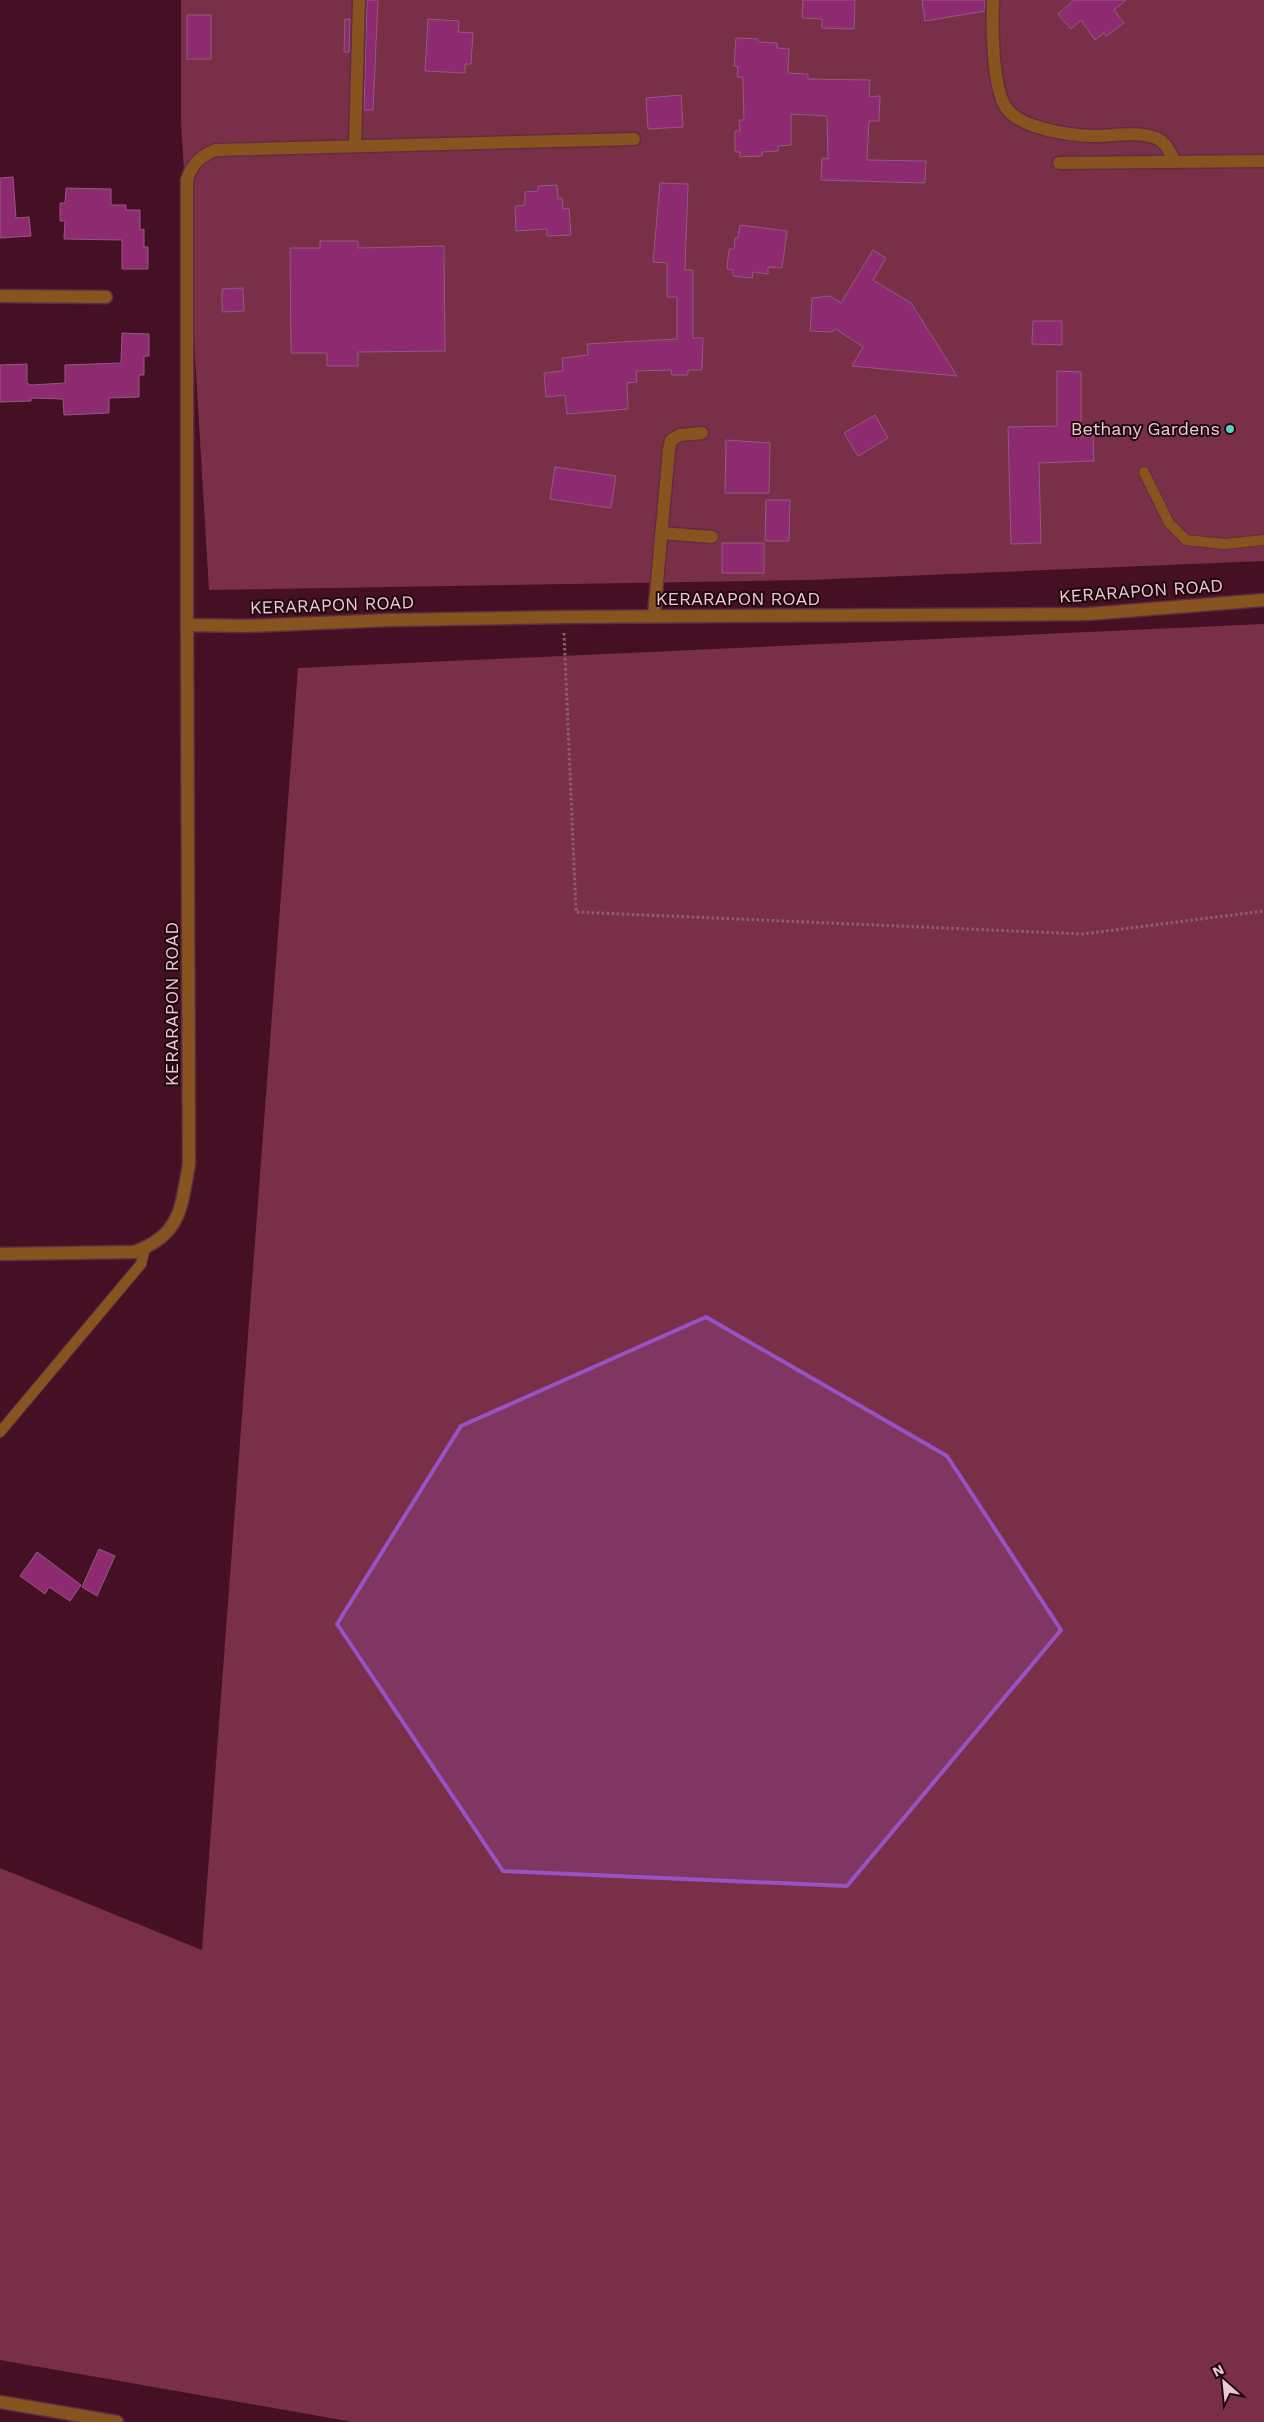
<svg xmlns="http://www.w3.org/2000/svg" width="1264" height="2422" viewBox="0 0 1264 2422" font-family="'Work Sans',sans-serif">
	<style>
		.green { fill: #7a2f49 }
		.building { fill: #8d2a70; stroke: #905b7d }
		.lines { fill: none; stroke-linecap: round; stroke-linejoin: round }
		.service-casing { stroke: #602d40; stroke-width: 12 }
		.minor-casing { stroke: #602d40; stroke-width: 15 }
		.path { stroke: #8d5f6e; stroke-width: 3; stroke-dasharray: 2.5 2.5; stroke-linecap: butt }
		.service { stroke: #87531e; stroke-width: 10 }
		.minor { stroke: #87531e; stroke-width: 12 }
		.marked { fill: #9753c4; fill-opacity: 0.2; stroke: #9753c4; stroke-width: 4; stroke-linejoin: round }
		.poi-dot { fill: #5bcebc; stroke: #1e070e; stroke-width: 2 }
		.labels { text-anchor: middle; stroke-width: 4; stroke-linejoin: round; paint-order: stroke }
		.poi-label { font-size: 18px; fill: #ecc8d1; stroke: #1e070e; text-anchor: end }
		.street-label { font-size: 18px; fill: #ecc8d1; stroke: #1e070e }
	</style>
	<rect width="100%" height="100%" fill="#451024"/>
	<g class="green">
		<path d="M181 0H1264V561L808 580 209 590 181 121Z"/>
		<path d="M1264 624V2422H353L0 2360V1868L202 1950 298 668Z"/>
	</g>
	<g class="building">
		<path d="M367 0H378L373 110H364Z"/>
		<path d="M803 0H855L854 29 822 28V19L802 18Z"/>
		<path d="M922 0H985V11L925 21Z"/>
		<path d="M1074 0H1126L1114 10 1124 23 1106 36 1104 33 1095 40 1081 20 1071 29 1058 14Z"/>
		<rect x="187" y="15" width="24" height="44"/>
		<path d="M345 19H350L349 52H344Z"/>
		<path d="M428 19 459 21 458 32 473 33 471 64H465V73L425 71Z"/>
		<path d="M736 38 758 39V42L777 43V48L789 49 788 73 808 74V79L870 80 869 97 880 96 879 121H869L867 160 926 161 925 183 821 180 822 158 828 159 827 116 791 114V145L778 146V151L762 152V156L740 157V152H735V131H740L739 120H744L743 84V77H737L738 67 734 66Z"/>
		<path d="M681 95 683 127 648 129 646 98Z"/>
		<path d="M13 177 16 218 29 217 31 236 0 238V178Z"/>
		<path d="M660 183 688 184 685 270H693V338H703L702 370H688V375H672L671 370 636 371 637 382 627 383 628 409 567 414 565 395 546 397 544 373 563 371 562 358 588 355 587 344 677 339V297H667V263L653 262Z"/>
		<path d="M557 185 558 199 562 198 563 209 569 208 571 235 547 236V229L516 231 515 206 525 205V192L538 191V186Z"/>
		<path d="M66 188 111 189V205H126V210H140V230L144 229V247H148V269H122V240L64 239 65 221H60V203H65Z"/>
		<path d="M740 225 787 231 782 268 768 267V274L753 272 752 278 733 276V270L727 269 729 249H734L735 238H738Z"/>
		<path d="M320 241H358V248L444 246 445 351 358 352V366H327V353H291L290 248H320Z"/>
		<path d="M873 250 886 258 873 280 911 303 957 376 852 366 863 347 836 329 831 332 810 331 812 298 830 296 841 303Z"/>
		<path d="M243 288 244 311 222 312V289Z"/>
		<path d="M1033 321H1062V345L1032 344Z"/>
		<path d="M122 333 149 334V356H144V375H139V397L109 398V413L64 415 63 399 31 398V401L0 402V365L27 364V383L31 385 65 383V365L121 363Z"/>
		<path d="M1057 371 1081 372V436L1093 435 1094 461 1039 463 1041 543 1011 544 1008 427 1057 426Z"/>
		<path d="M875 415 888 438 858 456 844 433Z"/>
		<path d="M726 440 770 443 769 493H725Z"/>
		<path d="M555 467 616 476 611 508 550 499Z"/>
		<path d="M766 500H790L789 541H765Z"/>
		<rect x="722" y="543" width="42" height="30"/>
		<path d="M99 1549 115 1556 97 1596 82 1587Z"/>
		<path d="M37 1552 81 1585 70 1601 49 1587 45 1594 20 1576Z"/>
	</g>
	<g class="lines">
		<defs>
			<g id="service">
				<path d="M1144 472 1169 523 1186 540 1224 544 1264 540"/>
				<path d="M0 1432 141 1264 145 1248"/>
			</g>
			<g id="minor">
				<path d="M993 0C992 26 992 83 1005 106 1017 128 1068 135 1092 136 1113 136 1141 130 1160 140 1167 144 1171 155 1175 162"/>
				<path d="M355 146 359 0"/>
				<path d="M1059 163 1264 161"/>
				<path d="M0 296 106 297"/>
				<path d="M661 533 712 537"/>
				<path d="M654 616 669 449 671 440 680 435 702 433"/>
				<path d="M187 625V180C192 164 201 155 216 150L634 139"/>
				<path d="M0 1254 134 1252C181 1235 181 1208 189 1164L187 625 246 626 391 620 563 617 1088 614 1264 600"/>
				<path d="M0 2402 117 2422"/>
			</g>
		</defs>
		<use href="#service" class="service-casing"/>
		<use href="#minor" class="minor-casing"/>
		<path class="path" d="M564 633 576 912 1083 934 1264 911"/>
		<use href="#service" class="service"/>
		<use href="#minor" class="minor"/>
	</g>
	<path class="marked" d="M706 1317 947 1456 1061 1630 847 1886 503 1871 337 1624 461 1426Z"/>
	<circle class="poi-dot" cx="1230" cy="429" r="5"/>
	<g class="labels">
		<g class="poi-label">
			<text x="1220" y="435">Bethany Gardens</text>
		</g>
		<g class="street-label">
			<text transform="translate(1141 591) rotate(-4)" y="6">KERARAPON ROAD</text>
			<text x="738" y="605">KERARAPON ROAD</text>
			<text transform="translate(332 605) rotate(-2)" y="6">KERARAPON ROAD</text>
			<text transform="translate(172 1004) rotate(-90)" y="6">KERARAPON ROAD</text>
		</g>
	</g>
	<g transform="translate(1224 2382) rotate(333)" stroke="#1e070e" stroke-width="4" paint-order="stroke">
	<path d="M0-4L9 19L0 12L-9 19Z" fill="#ecc8d1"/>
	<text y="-8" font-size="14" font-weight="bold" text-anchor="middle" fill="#ecc8d1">N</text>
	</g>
</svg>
